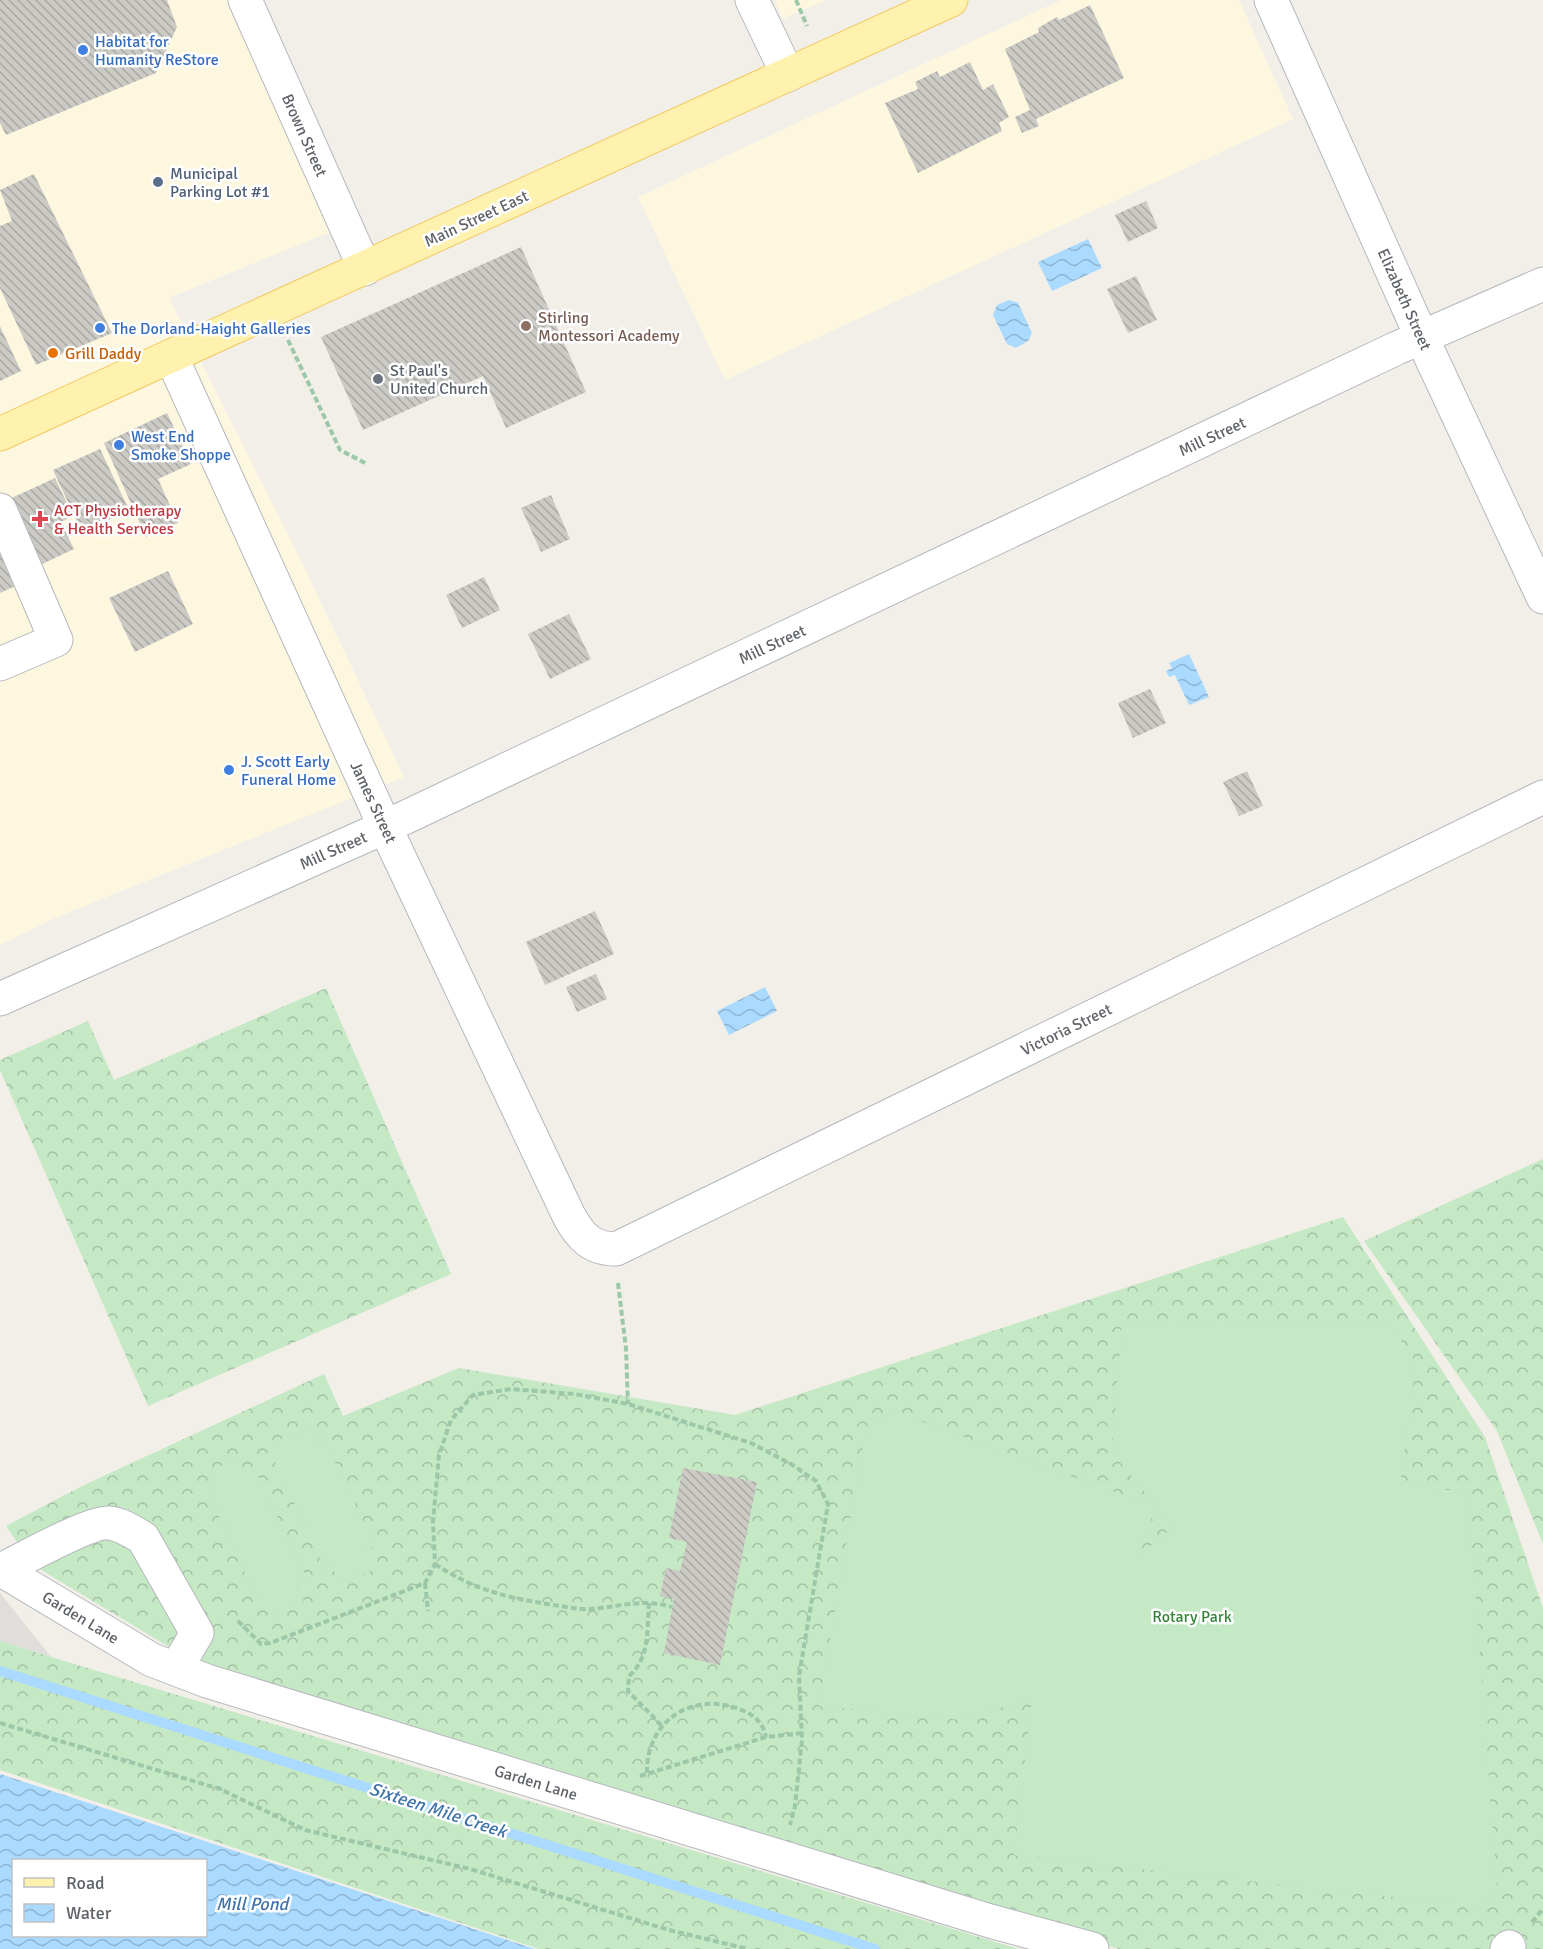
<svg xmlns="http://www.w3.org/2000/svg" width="1543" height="1949" viewBox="0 0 1543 1949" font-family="Signika,sans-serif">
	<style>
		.commercial { fill: #fef7e0 }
		.industrial { fill: #e0deda }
		.forest { fill: url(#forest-crowns) }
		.pitch { fill: #c5e8c5 }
		.water { fill: url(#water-waves); fill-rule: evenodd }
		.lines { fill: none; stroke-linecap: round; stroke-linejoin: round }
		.stream { stroke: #aadaff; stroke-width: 10 }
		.building { fill: url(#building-back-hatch) }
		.minor-casing { stroke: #b5b8bc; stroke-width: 35 }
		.major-casing { stroke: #f2c960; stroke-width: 35 }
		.path { stroke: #9cc7a9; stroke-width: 4; stroke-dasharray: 6 3; stroke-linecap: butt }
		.minor { stroke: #fff; stroke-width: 33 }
		.major { stroke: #fff2af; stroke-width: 33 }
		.shop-dot { fill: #3f7fe0; stroke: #fff; stroke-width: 2 }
		.service-dot { fill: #5c6f8a; stroke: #fff; stroke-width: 2 }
		.education-dot { fill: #8d6e63; stroke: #fff; stroke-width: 2 }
		.food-dot { fill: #e8710a; stroke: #fff; stroke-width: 2 }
		.worship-dot { fill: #6b7280; stroke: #fff; stroke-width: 2 }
		.health-dot { fill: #e0444e; stroke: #fff; stroke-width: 2 }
		.labels { text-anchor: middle; stroke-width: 5; stroke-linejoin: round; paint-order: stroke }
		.shop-label { font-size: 16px; fill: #366cbe; stroke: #fff; text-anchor: start }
		.street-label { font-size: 16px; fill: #5f6368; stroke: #fff }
		.service-label { font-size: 16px; fill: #4e5e75; stroke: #fff; text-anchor: start }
		.education-label { font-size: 16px; fill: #785e54; stroke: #fff; text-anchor: start }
		.food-label { font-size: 16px; fill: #c56008; stroke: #fff; text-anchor: start }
		.worship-label { font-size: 16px; fill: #5b616d; stroke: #fff; text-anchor: start }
		.health-label { font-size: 16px; fill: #be3a42; stroke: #fff; text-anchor: start }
		.park-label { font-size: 16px; fill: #348238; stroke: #fff }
		.water-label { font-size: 18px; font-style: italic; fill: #4174aa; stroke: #fff }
	</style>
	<defs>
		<pattern id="forest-crowns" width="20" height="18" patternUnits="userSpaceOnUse" patternTransform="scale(1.5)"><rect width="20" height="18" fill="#c5e8c5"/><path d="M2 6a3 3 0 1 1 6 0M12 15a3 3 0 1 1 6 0" fill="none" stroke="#a3c0a4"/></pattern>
		<pattern id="water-waves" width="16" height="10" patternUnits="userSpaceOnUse" patternTransform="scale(1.5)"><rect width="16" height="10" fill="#aadaff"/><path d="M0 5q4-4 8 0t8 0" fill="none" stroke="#8eb4d2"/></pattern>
		<pattern id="building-back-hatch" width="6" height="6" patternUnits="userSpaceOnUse" patternTransform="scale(1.5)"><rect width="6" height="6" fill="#cccac5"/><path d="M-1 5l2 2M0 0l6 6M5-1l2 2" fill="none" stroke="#a9a8a4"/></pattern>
	</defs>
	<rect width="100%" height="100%" fill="#f1efe8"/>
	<g class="commercial">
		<path d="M0 0H260L352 223 169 298 307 573 404 777 55 918 0 945Z"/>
		<path d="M775 0H826L782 19Z"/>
		<path d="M1061 0H1239L1293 119 725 380 638 197Z"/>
	</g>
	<path class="industrial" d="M0 1593 51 1657 0 1641Z"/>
	<g class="forest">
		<path d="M326 988 451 1274 148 1406 0 1070V1060L88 1021 114 1080Z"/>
		<path d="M1543 1159V1544L1497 1431 1364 1241Z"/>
		<path d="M1343 1217 1485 1437 1543 1608V1949H1119L572 1775 184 1656 33 1565 6 1526 82 1486 324 1374 343 1416 459 1368 735 1415Z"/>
		<path d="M0 1641 51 1657 1019 1949H539L0 1770Z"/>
	</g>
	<g class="pitch">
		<path d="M1122 1322 1392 1327 1416 1362 1400 1485 1468 1492 1497 1890 1482 1907 1014 1855 1032 1698 961 1720 819 1706 865 1432 890 1410 1155 1507 1140 1554 1174 1527 1112 1453Z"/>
		<path d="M309 1428 314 1441 323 1437 375 1546 363 1551 371 1571 339 1584 332 1566 325 1569 274 1460 282 1456 276 1441Z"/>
		<path d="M237 1458 246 1476 256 1472 307 1579 296 1584 304 1601 274 1614 265 1596 257 1599 208 1492 214 1489 206 1474Z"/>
	</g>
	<g class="water">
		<path d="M1088 239 1102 268 1052 291 1038 262Z"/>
		<path d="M1009 300 1018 303 1032 333 1028 341 1016 348 1007 344 993 315 997 305Z"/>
		<path d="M1189 654 1209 697 1189 705 1175 675 1169 677 1166 671 1172 668 1169 663Z"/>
		<path d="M765 987 777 1011 729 1035 717 1011Z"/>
		<path d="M0 1774 535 1949H0ZM14 1860H206V1936H14Z"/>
	</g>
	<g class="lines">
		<path class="stream" d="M0 1671 875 1949"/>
	</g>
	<g class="building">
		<path d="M0 0H167L177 27 156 73 6 135 0 123Z"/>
		<path d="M1090 5 1124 78 1036 119 1039 126 1022 133 1015 117 1030 110 1005 49 1039 32 1038 28 1057 17 1059 20Z"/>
		<path d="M970 62 983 90 993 84 1009 117 999 123 1002 131 918 173 885 103 918 89 915 82 937 71 940 77Z"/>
		<path d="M34 174 112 333 36 365 0 288V226L12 221 0 190Z"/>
		<path d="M1146 201 1158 228 1128 242 1115 215Z"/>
		<path d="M521 247 586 392 506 428 483 376 363 430 321 337Z"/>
		<path d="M1136 276 1157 320 1128 333 1107 289Z"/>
		<path d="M0 326 21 371 0 381Z"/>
		<path d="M167 413 191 464 158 479 178 523 146 537 104 443Z"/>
		<path d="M100 449 129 510 86 531 82 522 78 524 53 470Z"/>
		<path d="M55 478 73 516 61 522 74 549 36 567 5 501Z"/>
		<path d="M551 495 570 539 541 552 521 508Z"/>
		<path d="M0 528 24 582 0 593Z"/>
		<path d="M168 571 193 624 135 652 109 598Z"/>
		<path d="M484 577 500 610 462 628 446 595Z"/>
		<path d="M569 614 591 659 550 679 528 634Z"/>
		<path d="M1150 689 1166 723 1133 738 1118 703Z"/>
		<path d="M1247 771 1263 806 1239 816 1223 782Z"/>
		<path d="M595 911 614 954 545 985 526 942Z"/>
		<path d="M596 974 607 999 577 1012 566 987Z"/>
		<path d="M683 1468 757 1482 720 1665 664 1653 674 1599 660 1596 666 1568 680 1571 687 1542 669 1538Z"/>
	</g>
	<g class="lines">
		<defs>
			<g id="minor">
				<path d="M245 0 365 269"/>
				<path d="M752 0 788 75"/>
				<path d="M1271 0 1422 338 1543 597"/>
				<path d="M171 356 385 827 569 1216C580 1236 591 1249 616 1249L1543 797"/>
				<path d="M0 510 56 640 0 664"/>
				<path d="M0 999 385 827 1397 348 1543 284"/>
				<path d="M0 1569 152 1660 207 1681 990 1921 1092 1949"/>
				<path d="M1 1570C21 1560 91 1521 109 1523 121 1524 133 1532 143 1538L197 1633 176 1669"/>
				<path d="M1507 1949 1509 1947"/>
			</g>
			<path id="major" d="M0 434 951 0"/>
		</defs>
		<use href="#minor" class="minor-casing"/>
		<use href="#major" class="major-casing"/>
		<g class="path">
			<path d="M796 0 807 26"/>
			<path d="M288 340 340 450 367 464"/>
			<path d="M618 1283 626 1349 628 1404"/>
			<path d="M435 1564C476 1591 506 1597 553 1605 564 1606 578 1610 590 1609 618 1607 644 1598 672 1607"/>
			<path d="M425 1583 428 1611"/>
			<path d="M649 1603C647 1629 650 1658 629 1676L628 1691 663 1727"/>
			<path d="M238 1621 261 1644 270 1643 425 1583 435 1564 433 1522 439 1455 451 1420 473 1395 511 1389 575 1394 628 1404 751 1443 791 1464 816 1481 828 1504 799 1676 802 1740 795 1806 790 1825"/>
			<path d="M0 1723 220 1789 305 1830 470 1869 669 1930 748 1949"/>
			<path d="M647 1773C646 1722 691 1691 739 1709 753 1714 763 1722 766 1737"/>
			<path d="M640 1776 766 1737 802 1733"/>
			<path d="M1532 1922 1543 1909"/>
		</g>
		<use href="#minor" class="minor"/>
		<use href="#major" class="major"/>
	</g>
	<g class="shop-dot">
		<circle cx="83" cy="50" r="6"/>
		<circle cx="100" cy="328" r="6"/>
		<circle cx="119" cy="445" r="6"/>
		<circle cx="229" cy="770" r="6"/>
	</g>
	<circle class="service-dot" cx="158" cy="182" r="6"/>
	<circle class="education-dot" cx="526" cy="326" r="6"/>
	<circle class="food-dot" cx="53" cy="353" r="6"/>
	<circle class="worship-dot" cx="378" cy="379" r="6"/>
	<path class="health-dot" d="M37 510h6v6h6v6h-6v6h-6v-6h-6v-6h6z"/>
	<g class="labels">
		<g class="shop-label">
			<text x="95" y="47">Habitat for<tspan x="95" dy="18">Humanity ReStore</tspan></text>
			<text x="112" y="334">The Dorland-Haight Galleries</text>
			<text x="131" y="442">West End<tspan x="131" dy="18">Smoke Shoppe</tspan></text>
			<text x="241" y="767">J. Scott Early<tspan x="241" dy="18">Funeral Home</tspan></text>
		</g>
		<g class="street-label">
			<text transform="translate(305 135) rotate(66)" y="6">Brown Street</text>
			<text transform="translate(476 218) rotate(-25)" y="6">Main Street East</text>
			<text transform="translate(1405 299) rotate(66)" y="6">Elizabeth Street</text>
			<text transform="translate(1212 436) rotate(-25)" y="6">Mill Street</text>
			<text transform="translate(772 644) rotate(-25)" y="6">Mill Street</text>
			<text transform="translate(374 802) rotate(65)" y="6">James Street</text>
			<text transform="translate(333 850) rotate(-24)" y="6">Mill Street</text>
			<text transform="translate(1066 1029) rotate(-26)" y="6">Victoria Street</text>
			<text transform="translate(81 1617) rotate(31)" y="6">Garden Lane</text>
			<text transform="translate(536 1782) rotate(17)" y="6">Garden Lane</text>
		</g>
		<g class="service-label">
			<text x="170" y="179">Municipal<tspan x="170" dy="18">Parking Lot #1</tspan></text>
		</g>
		<g class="education-label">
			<text x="538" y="323">Stirling<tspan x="538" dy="18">Montessori Academy</tspan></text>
		</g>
		<g class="food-label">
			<text x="65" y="359">Grill Daddy</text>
		</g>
		<g class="worship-label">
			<text x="390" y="376">St Paul's<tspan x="390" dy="18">United Church</tspan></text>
		</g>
		<g class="health-label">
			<text x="54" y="516">ACT Physiotherapy<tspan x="54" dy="18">&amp; Health Services</tspan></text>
		</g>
		<g class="park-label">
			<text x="1192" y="1622">Rotary Park</text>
		</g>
		<g class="water-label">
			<text transform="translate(438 1810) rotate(18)" y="6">Sixteen Mile Creek</text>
			<text x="252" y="1910">Mill Pond</text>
		</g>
	</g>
	<rect x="12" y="1859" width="195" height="78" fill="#ffffff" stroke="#bfc1c3" stroke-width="1.5"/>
	<rect x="24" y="1878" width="30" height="9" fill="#fff2af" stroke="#bfc1c3" stroke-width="1.5"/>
	<text x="66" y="1889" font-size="18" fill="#5f6368">Road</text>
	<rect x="24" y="1904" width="30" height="18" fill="url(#water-waves)" stroke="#bfc1c3" stroke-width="1.5"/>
	<text x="66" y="1919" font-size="18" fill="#5f6368">Water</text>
</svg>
